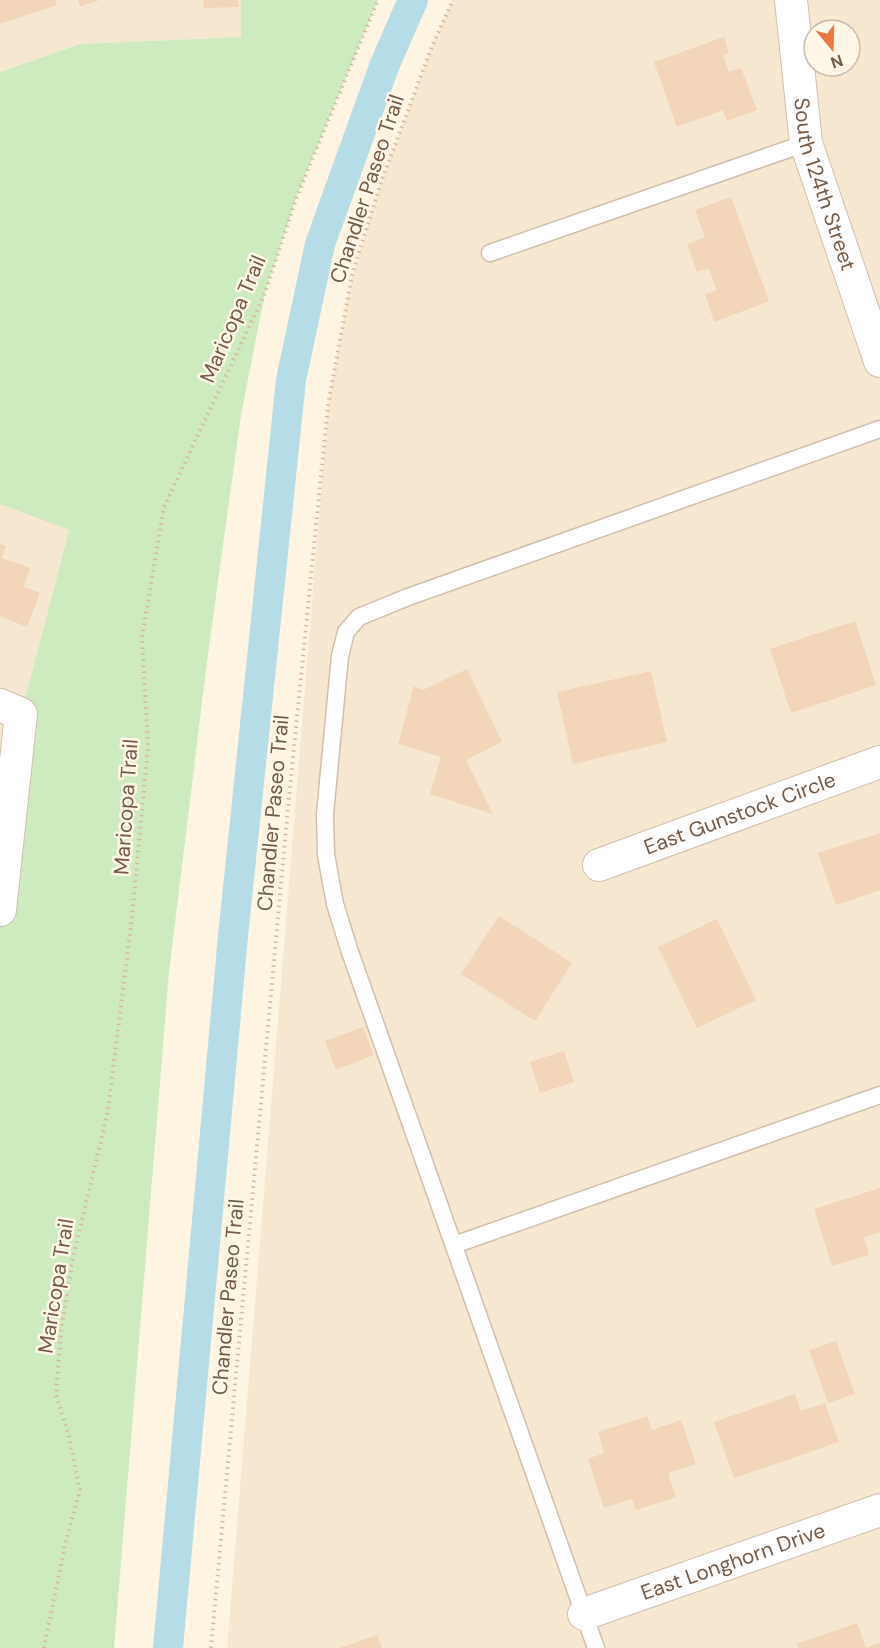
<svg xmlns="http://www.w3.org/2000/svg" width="880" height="1648" viewBox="0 0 880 1648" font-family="'DM Sans',sans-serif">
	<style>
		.residential { fill: #f5e7d0; fill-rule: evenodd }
		.green { fill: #ceebc0 }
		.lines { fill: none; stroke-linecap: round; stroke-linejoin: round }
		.canal { stroke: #b6dce7; stroke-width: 30 }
		.building { fill: #f3d5b9 }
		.service-casing { stroke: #d0bfac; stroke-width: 19 }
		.minor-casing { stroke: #d0bfac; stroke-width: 34 }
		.path { stroke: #d8b89c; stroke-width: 4; stroke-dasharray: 1.5 4.5; stroke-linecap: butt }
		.service { stroke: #fff; stroke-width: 16 }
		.minor { stroke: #fff; stroke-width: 32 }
		.labels { text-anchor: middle; stroke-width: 5; stroke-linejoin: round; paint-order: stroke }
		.street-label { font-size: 21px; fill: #755c48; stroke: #fff8e9 }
	</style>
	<rect width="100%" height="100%" fill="#fdf5e2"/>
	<g class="residential">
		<path d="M0 0H241V37L80 44 0 72Z"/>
		<path d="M452 0H880V1648H227L328 405 350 285 379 188 432 46ZM814 30H850V66H814Z"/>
		<path d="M0 504 69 529 21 714 0 909Z"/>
	</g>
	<path class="green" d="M241 0H378L297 196 265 293 241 415 208 654 169 972 114 1648H0V909L21 714 69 530 0 504V72L80 44 241 37Z"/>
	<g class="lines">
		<path class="canal" d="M168 1648 233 936 291 380 320 244 385 64 413 0"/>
	</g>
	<g class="building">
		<path d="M0 0H55L57 5 0 24Z"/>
		<path d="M78 0H98V1L80 6Z"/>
		<path d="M203 0H238L239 7 204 8Z"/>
		<path d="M724 37 729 53 723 55 729 72 741 68 757 110 727 121 723 110 677 127 654 62Z"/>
		<path d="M731 197 769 301 714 322 705 294 717 290 708 268 697 272 687 244 705 237 695 210Z"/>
		<path d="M0 544 6 546 2 558 30 568 24 587 40 593 27 627 0 616Z"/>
		<path d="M855 621 876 685 791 713 770 649Z"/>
		<path d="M467 669 502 742 466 760 493 814 430 794 441 757 398 744 414 686 423 690Z"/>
		<path d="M651 671 667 742 573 764 557 692Z"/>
		<path d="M880 833V890L836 905 818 853Z"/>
		<path d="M499 916 572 963 535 1021 461 974Z"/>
		<path d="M717 919 756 1000 697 1028 658 947Z"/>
		<path d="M363 1027 374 1055 336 1070 325 1041Z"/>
		<path d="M564 1051 574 1082 540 1093 530 1062Z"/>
		<path d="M880 1188V1232L864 1237 869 1255 832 1266 814 1209Z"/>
		<path d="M836 1341 855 1394 828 1403 809 1350Z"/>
		<path d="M795 1394 801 1411 825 1403 839 1442 734 1478 714 1422Z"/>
		<path d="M647 1416 652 1430 681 1420 696 1464 668 1473 676 1497 636 1510 632 1499 604 1508 588 1459 604 1453 598 1432Z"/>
		<path d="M857 1623 866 1648 880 1643V1648H798L796 1644Z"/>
		<path d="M377 1635 382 1648H339Z"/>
	</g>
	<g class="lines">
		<defs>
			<g id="service">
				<path d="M490 253 806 143"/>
				<path d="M454 1245 880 1095"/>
				<path d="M596 1648 350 952 335 904 326 855 325 814 340 656 346 632 359 617 408 597 880 429"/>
			</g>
			<g id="minor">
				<path id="s1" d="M791 0 806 143 880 361"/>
				<path d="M0 705 21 714 0 910"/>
				<path id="s2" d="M599 865 880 762"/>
				<path id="s3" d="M584 1614 880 1510"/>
			</g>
		</defs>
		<use href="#service" class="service-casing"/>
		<use href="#minor" class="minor-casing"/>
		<g class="path">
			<path d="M44 1648 65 1545 80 1490 69 1437 56 1395 61 1330 73 1258 108 1111 132 917 148 747 142 638 164 507 265 293 297 196 378 0"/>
			<path d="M211 1648 288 808 328 405 352 275 379 188 432 46 453 0"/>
		</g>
		<use href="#service" class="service"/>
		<use href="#minor" class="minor"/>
	</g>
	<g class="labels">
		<g class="street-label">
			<text dy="7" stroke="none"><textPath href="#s1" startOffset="188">South 124th Street</textPath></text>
			<text transform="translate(367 189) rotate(-72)" y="7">Chandler Paseo Trail</text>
			<text transform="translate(233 319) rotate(-67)" y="7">Maricopa Trail</text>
			<text transform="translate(126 807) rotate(-86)" y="7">Maricopa Trail</text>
			<text transform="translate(273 813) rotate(-85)" y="7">Chandler Paseo Trail</text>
			<text dy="7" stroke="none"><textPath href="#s2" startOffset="150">East Gunstock Circle</textPath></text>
			<text transform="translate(56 1286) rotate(-81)" y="7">Maricopa Trail</text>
			<text transform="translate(228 1297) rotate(-85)" y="7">Chandler Paseo Trail</text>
			<text dy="7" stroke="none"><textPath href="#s3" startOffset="158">East Longhorn Drive</textPath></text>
		</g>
	</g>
	<g transform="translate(832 48) rotate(161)"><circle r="28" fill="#fff8e9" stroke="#c8baa9" stroke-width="1.5"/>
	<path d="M0-4.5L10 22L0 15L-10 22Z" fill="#ea7643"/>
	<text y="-9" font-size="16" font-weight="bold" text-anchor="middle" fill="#755c48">N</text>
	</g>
</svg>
